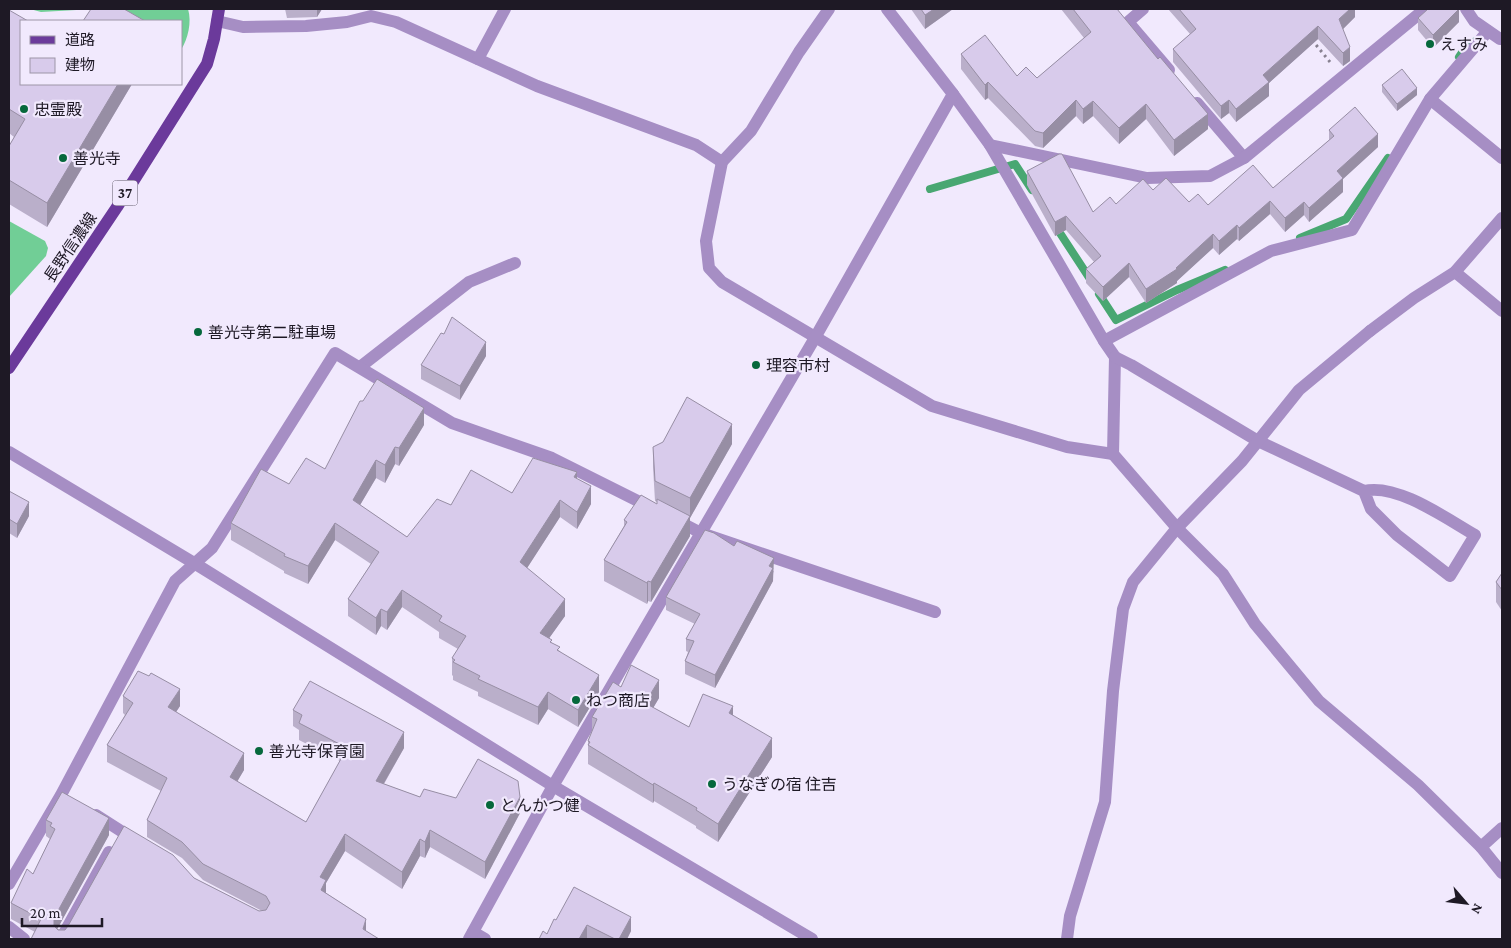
<svg xmlns="http://www.w3.org/2000/svg" width="1511" height="948" viewBox="0 0 1511 948" font-family="'Crimson Pro','Noto Sans JP',serif">
	<style>
		.forest { fill: #71ce96 }
		.lines { fill: none; stroke-linecap: round; stroke-linejoin: round }
		.stream { stroke: #49a772; stroke-width: 8 }
		.path { stroke: #878090; stroke-width: 3; stroke-dasharray: 2.5 4; stroke-linecap: butt }
		.service { stroke: #a68ec4; stroke-width: 12 }
		.minor { stroke: #a68ec4; stroke-width: 12 }
		.tertiary { stroke: #a68ec4; stroke-width: 12 }
		.primary { stroke: #6b3a9b; stroke-width: 12 }
		.wall { fill: #baafca }
		.shaded-wall { fill: #978ea4 }
		.building { fill: #d8cbeb; stroke: #978ea4 }
		.poi-dot { fill: #06683c; stroke: #f1e9fd; stroke-width: 2 }
		.labels { text-anchor: middle; stroke-width: 4.5; stroke-linejoin: round; paint-order: stroke }
		.shield { fill: #f1e9fd; stroke: #5d5766; stroke-width: 1 }
		.shield-label { font-size: 15px; font-weight: bold; fill: #1e1925 }
		.poi-label { font-size: 16px; fill: #1e1925; stroke: #f1e9fd; text-anchor: start }
		.street-label { font-size: 16px; fill: #1e1925; stroke: #f1e9fd }
	</style>
	<rect width="100%" height="100%" fill="#f1e9fd"/>
	<g class="forest">
		<path d="M30 9H188C192 22 188 39 181 50V21H119L94 9 41 12Z"/>
		<path d="M9 221 45 241 48 248 46 256 9 297Z"/>
	</g>
	<g class="lines">
		<g class="stream">
			<path d="M1459 57 1467 45 1478 40"/>
			<path d="M930 189 1015 164 1032 190"/>
			<path d="M1056 227 1092 282"/>
			<path d="M1300 238 1346 219 1388 158"/>
			<path d="M1099 294 1116 320 1177 290 1225 270"/>
		</g>
		<path class="path" d="M1312 40 1330 62"/>
		<g class="service">
			<path d="M1430 99 1502 158"/>
			<path d="M1455 272 1502 311"/>
			<path d="M1370 331 1414 298 1455 272 1502 218"/>
			<path d="M1104 341 1271 251 1352 230 1430 99 1488 31"/>
		</g>
		<g class="minor">
			<path d="M829 9 799 52 751 131 722 162 706 241 709 268 722 282 932 406 1067 447 1113 454"/>
			<path d="M1143 9 1128 22 1169 70"/>
			<path d="M1466 9 1474 21 1500 39H1502"/>
			<path d="M217 21 243 27 306 26 347 22 371 16 396 22 537 86 696 145 722 162"/>
			<path d="M478 59 505 9"/>
			<path d="M953 94 990 145 1104 341 1115 357 1113 454 1177 528 1223 574 1255 624 1319 701 1418 785 1481 847 1502 873"/>
			<path d="M1197 103 1244 158"/>
			<path d="M990 145 1147 178 1210 176 1244 158 1425 9"/>
			<path d="M1115 357 1131 365 1258 441 1364 491C1397 483 1447 519 1475 535L1450 576 1397 535 1371 509 1364 491"/>
			<path d="M360 367 469 282 515 263"/>
			<path d="M674 519 701 533 935 612"/>
			<path d="M96 815 121 831"/>
			<path d="M1481 847 1502 828"/>
			<path d="M9 884 61 795 175 581 212 548 335 353 452 423 552 458 652 508"/>
			<path d="M9 927 24 939"/>
			<path d="M473 932 485 939"/>
			<path d="M61 939 109 852"/>
			<path d="M469 939 553 786 816 336 953 94 887 9"/>
			<path d="M1067 939 1070 916 1105 802 1113 691 1123 609 1133 582 1177 528 1242 461 1299 390 1370 331"/>
		</g>
		<path class="tertiary" d="M9 452 194 563 553 786 812 939"/>
		<path class="primary" d="M9 368 117 207 207 64 214 39 219 9"/>
	</g>
	<g class="wall">
		<path d="M285 9H322L317 17 287 18Z"/>
		<path d="M911 9H953L925 29Z"/>
		<path d="M1061 9H1117L1208 129 1174 156 1146 119 1119 144 1093 116 1083 124 1076 116 1043 148 1035 146 988 98 985 100 961 69V54L1017 76 1037 78 1084 38Z"/>
		<path d="M1168 9H1355V17L1343 29 1350 61 1343 66 1318 39 1269 83V96L1236 122 1229 113 1221 119 1173 62V49L1190 34Z"/>
		<path d="M9 10 21 84H132L47 227 9 204V146L14 137 9 133Z"/>
		<path d="M1418 18 1459 22 1433 48 1418 30Z"/>
		<path d="M1382 85 1417 95 1397 111 1382 92Z"/>
		<path d="M1329 130 1378 147 1343 179V192L1309 222 1304 215 1285 232 1270 214 1239 241 1237 239 1219 255 1213 248 1177 281V283L1146 303 1129 277 1103 301 1086 283V269L1094 262 1066 230 1055 236 1027 185V171L1093 212 1116 204 1153 190 1189 202 1208 205 1273 188 1329 140Z"/>
		<path d="M486 356 460 400 421 379V365Z"/>
		<path d="M424 425 399 466 395 464 385 483 376 478 360 505 407 537 451 505 577 479 591 504 577 529 560 517 527 568 565 616 549 638 552 643 599 692 578 727 548 709 538 725 478 696V692L453 680V676L452 675V658L458 649 439 638V632L402 607 387 630 381 626 376 635 348 616V599L371 564 335 540 308 584 284 573V571L231 540V523L289 484 325 469Z"/>
		<path d="M732 444 690 518V536L651 602 648 601 647 604 604 581V560L624 526V520L657 504V502L655 501 653 467V447Z"/>
		<path d="M9 491 29 516 17 538 9 533Z"/>
		<path d="M774 571 773 573V581L715 688 685 674V661L688 652 686 651V639L695 624 666 610V597Z"/>
		<path d="M1502 573V611L1496 602V582Z"/>
		<path d="M149 676 180 706 176 712 244 770 237 781 306 822 340 761 299 740V730L293 726V710L404 748 384 784 420 797 456 798 520 813 485 879 430 847 425 858 420 856 402 889 345 851 326 883V893L366 919 35 932 11 919V903L33 874 50 839 46 836V820L109 835 57 929 65 930 194 878 259 911H262L203 880 182 858 147 837V820L161 791 107 762V745L125 715 123 713V696Z"/>
		<path d="M621 687 659 698 653 708 689 727 733 715 772 757 718 842 696 828V826L654 801 653 803 588 764V741L592 731V717Z"/>
		<path d="M556 920 631 931 627 939H539L547 934Z"/>
	</g>
	<g class="shaded-wall">
		<path d="M317 9H322L317 17Z"/>
		<path d="M934 9H953L925 29V15Z"/>
		<path d="M1350 9H1355V17L1339 33V19Z"/>
		<path d="M1459 9V22L1433 48V35Z"/>
		<path d="M1318 26V39L1269 83V96L1236 122V109L1263 75Z"/>
		<path d="M1350 47V61L1343 66V53Z"/>
		<path d="M988 82V98L985 100V85Z"/>
		<path d="M118 84H132L47 227V203Z"/>
		<path d="M1417 88V95L1397 111V104Z"/>
		<path d="M1076 100V116L1043 148V133Z"/>
		<path d="M1229 100V113L1221 119V106Z"/>
		<path d="M1093 101V116L1083 124V109Z"/>
		<path d="M1146 104V119L1119 144V128Z"/>
		<path d="M1208 114V129L1174 156V140Z"/>
		<path d="M1378 134V147L1343 179V192L1309 222V208L1337 171Z"/>
		<path d="M1270 201V214L1239 241V228Z"/>
		<path d="M1304 202V215L1285 232V218Z"/>
		<path d="M1066 216V230L1055 236V222Z"/>
		<path d="M1237 225V239L1219 255V241Z"/>
		<path d="M1213 234V248L1177 281V283L1146 303V289L1176 268Z"/>
		<path d="M1129 263V277L1103 301V287Z"/>
		<path d="M486 342V356L460 400V386Z"/>
		<path d="M424 408V425L399 466V448Z"/>
		<path d="M732 424V444L690 518V498Z"/>
		<path d="M395 447V464L385 483V465Z"/>
		<path d="M376 460V478L353 517V500Z"/>
		<path d="M577 472V489L574 477Z"/>
		<path d="M591 486V504L577 529V512Z"/>
		<path d="M560 500V517L520 579V562Z"/>
		<path d="M29 502V516L17 538V524Z"/>
		<path d="M690 516V536L651 602V582Z"/>
		<path d="M335 523V540L308 584V566Z"/>
		<path d="M774 558 773 581 715 688V675L769 566Z"/>
		<path d="M648 581V601L647 604V583Z"/>
		<path d="M402 590V607L387 630V612Z"/>
		<path d="M565 599V616L540 651V633Z"/>
		<path d="M381 609V626L376 635V618Z"/>
		<path d="M599 675V692L578 727V710Z"/>
		<path d="M659 680V698L645 722V703Z"/>
		<path d="M180 689V706L168 724V707Z"/>
		<path d="M548 692V709L538 725V707Z"/>
		<path d="M733 706V724L729 713Z"/>
		<path d="M404 732V748L376 797V781Z"/>
		<path d="M772 738V757L718 842V824Z"/>
		<path d="M244 753V770L230 794V777Z"/>
		<path d="M654 783V801L653 803V785Z"/>
		<path d="M520 797V813L485 879V862Z"/>
		<path d="M109 818V835L54 935V918Z"/>
		<path d="M430 830V847L425 858V842Z"/>
		<path d="M345 834V851L326 883V896L321 892 320 877Z"/>
		<path d="M420 839V856L402 889V872Z"/>
		<path d="M631 917V931L627 939H619Z"/>
		<path d="M366 919V936L363 929Z"/>
		<path d="M587 925V939H579Z"/>
	</g>
	<g class="building">
		<path d="M91 9H124L145 21H83Z"/>
		<path d="M921 9H934L925 15Z"/>
		<path d="M1073 9H1117L1158 59 1160 57 1208 114 1174 140 1146 104 1119 128 1093 101 1083 109 1076 100 1043 133 1035 131 988 82 985 85 961 54 985 35 1017 76 1026 67 1037 78 1091 32Z"/>
		<path d="M1179 9H1350L1339 19 1350 47 1343 53 1318 26 1263 75 1269 82 1236 109 1229 100 1221 106 1173 49 1196 29Z"/>
		<path d="M1428 9H1459L1433 35 1418 18Z"/>
		<path d="M9 10 28 21H21V84H118L47 203 9 180V146L25 119 9 109Z"/>
		<path d="M1402 69 1417 88 1397 104 1382 85Z"/>
		<path d="M1355 107 1378 134 1337 171 1343 178 1309 208 1304 202 1285 218 1270 201 1239 228 1237 225 1219 241 1213 234 1176 268 1177 269 1146 289 1129 263 1103 287 1086 269 1101 256 1066 216 1055 222 1027 171 1059 154H1062L1093 212 1110 197 1116 204 1143 179 1153 190 1166 178 1189 202 1198 194 1208 205 1253 165 1273 188 1334 136 1329 130Z"/>
		<path d="M452 317 486 342 460 386 421 365 441 333 444 334Z"/>
		<path d="M377 379 424 408 399 448 395 447 385 465 376 460 353 500 407 537 437 499 451 505 471 470 512 493 533 458 577 472 574 477 591 486 577 512 560 500 520 562 565 599 540 633 552 640 550 642 560 647 557 650 599 675 578 710 548 692 538 707 478 679 480 676 453 662 455 660 452 658 466 636 439 621 442 616 402 590 387 612 381 609 376 618 348 599 379 552 335 523 308 566 284 556 285 554 231 523 261 469 289 484 306 458 325 469 360 401H363Z"/>
		<path d="M687 397 732 424 690 498 655 481 653 447 663 442Z"/>
		<path d="M9 491 29 502 17 524 9 519Z"/>
		<path d="M641 495 657 504V499L690 516 651 582 648 581 647 583 604 560 627 522 624 520Z"/>
		<path d="M705 530 714 533 734 546 737 541 774 558 769 566 773 568 715 675 685 661 694 641 686 639 700 614 666 597Z"/>
		<path d="M1502 573V590L1496 582Z"/>
		<path d="M631 665 659 680 645 703 689 727 703 694 733 706 729 713 772 738 718 824 696 810 697 808 654 783 653 785 588 745 590 742 588 741 597 719 592 717 613 682 621 687Z"/>
		<path d="M138 671 149 676 151 673 180 689 168 707 244 753 230 777 306 822 347 748 299 723 302 715 293 710 310 681 404 732 376 781 420 797 424 789 456 798 478 759 518 781 520 797 485 862 430 830 425 842 420 839 402 872 345 834 320 877 326 880 321 890 366 919 363 929 379 939H31L41 919 11 903 27 869 33 874 55 829 50 826 52 823 46 820 62 792 109 818 54 918V926L58 930H65L68 926 124 826 173 855 194 878 259 911 266 910 270 903 266 896 203 864 182 842 147 820 167 778 107 745 133 703 123 696Z"/>
		<path d="M574 887 631 917 619 939H615L587 925 579 939H539L543 931 547 934 554 919 556 920Z"/>
	</g>
	<g class="poi-dot">
		<circle cx="1430" cy="44" r="5"/>
		<circle cx="24" cy="109" r="5"/>
		<circle cx="63" cy="158" r="5"/>
		<circle cx="198" cy="332" r="5"/>
		<circle cx="756" cy="365" r="5"/>
		<circle cx="576" cy="700" r="5"/>
		<circle cx="259" cy="751" r="5"/>
		<circle cx="712" cy="784" r="5"/>
		<circle cx="490" cy="805" r="5"/>
	</g>
	<g class="labels">
		<rect class="shield" x="112.5" y="180.5" width="25" height="25" rx="4"/>
		<g class="shield-label">
			<text x="125" y="198">37</text>
		</g>
		<g class="poi-label">
			<text x="1440" y="50">えすみ</text>
			<text x="34" y="115">忠霊殿</text>
			<text x="73" y="164">善光寺</text>
			<text x="208" y="338">善光寺第二駐車場</text>
			<text x="766" y="371">理容市村</text>
			<text x="586" y="706">ねつ商店</text>
			<text x="269" y="757">善光寺保育園</text>
			<text x="722" y="790">うなぎの宿 住吉</text>
			<text x="500" y="811">とんかつ健</text>
		</g>
		<g class="street-label">
			<text transform="translate(70 247) rotate(-56)" y="6">長野信濃線</text>
		</g>
	</g>
	<rect width="1511" height="948" fill="none" stroke="#1e1925" stroke-width="20"/>
	<rect x="20" y="20" width="162" height="65" fill="#f1e9fd" stroke="#9d96a7"/>
	<rect x="30" y="36" width="25" height="8" fill="#6b3a9b" stroke="#9d96a7"/>
	<text x="65" y="45" font-size="15" fill="#1e1925">道路</text>
	<rect x="30" y="58" width="25" height="15" fill="#d8cbeb" stroke="#9d96a7"/>
	<text x="65" y="70" font-size="15" fill="#1e1925">建物</text>
	<g transform="translate(1466 903) rotate(118)" stroke="#f1e9fd" stroke-width="4" paint-order="stroke">
	<path d="M0-4L9 19L0 12L-9 19Z" fill="#1e1925"/>
	<text y="-8" font-size="14" font-weight="bold" text-anchor="middle" fill="#1e1925">N</text>
	</g>
	<path d="M22 918v8h80v-8" fill="none" stroke="#1e1925" stroke-width="2.5"/>
	<text x="30" y="918" font-size="15" fill="#1e1925" stroke="#f1e9fd" stroke-width="4" paint-order="stroke">20 m</text>
</svg>
